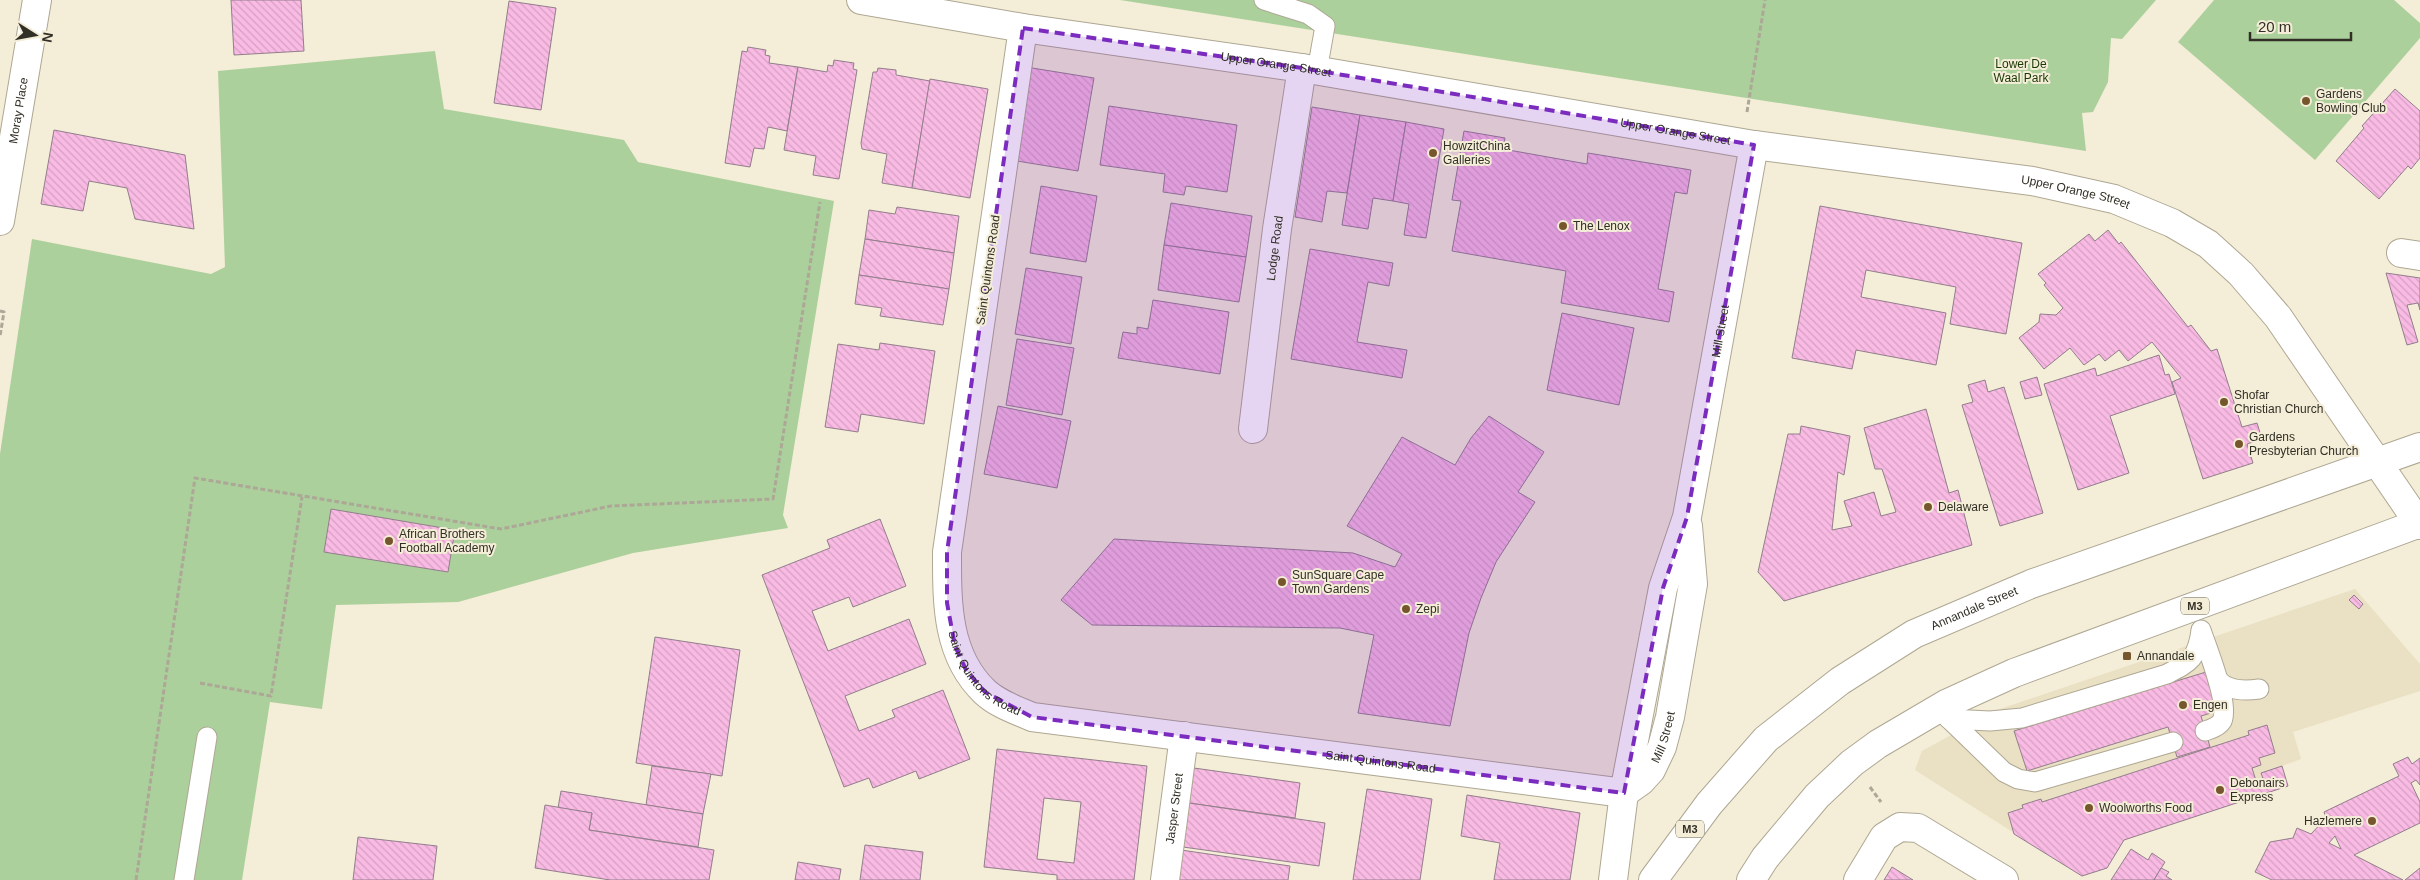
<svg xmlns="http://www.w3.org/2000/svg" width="2420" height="880" viewBox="0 0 2420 880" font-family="Helvetica,sans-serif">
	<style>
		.built { fill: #eae0c3 }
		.park { fill: #acd09c }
		.building { fill: url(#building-back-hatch); stroke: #927e8b; fill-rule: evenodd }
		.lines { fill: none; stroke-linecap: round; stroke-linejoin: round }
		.lane-casing { stroke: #aea793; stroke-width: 21 }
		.street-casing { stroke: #aea793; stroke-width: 30 }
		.secondary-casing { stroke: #aea793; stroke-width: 30 }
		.primary-casing { stroke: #aea793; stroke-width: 30 }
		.path { stroke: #aca796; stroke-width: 3; stroke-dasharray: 5 2.5; stroke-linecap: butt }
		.lane { stroke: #fff; stroke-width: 19 }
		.street { stroke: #fff; stroke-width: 28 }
		.secondary { stroke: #fff; stroke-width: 28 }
		.primary { stroke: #fff; stroke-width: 28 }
		.marked { fill: #7b2cbf; fill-opacity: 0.2; stroke: #7b2cbf; stroke-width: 4; stroke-dasharray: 10 6; stroke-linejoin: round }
		.poi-dot { fill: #76562c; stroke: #f4edd7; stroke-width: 2 }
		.labels { text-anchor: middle; stroke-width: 4; stroke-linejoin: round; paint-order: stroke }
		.shield { fill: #f4edd7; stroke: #6c685b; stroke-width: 1 }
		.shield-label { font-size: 11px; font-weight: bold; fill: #312f26 }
		.park-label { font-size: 12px; fill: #193804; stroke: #f4edd7 }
		.street-label { font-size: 12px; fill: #312f26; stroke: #f4edd7 }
		.poi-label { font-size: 12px; fill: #312f26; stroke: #f4edd7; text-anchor: start }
	</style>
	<defs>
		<pattern id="building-back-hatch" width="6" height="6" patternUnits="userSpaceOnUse" patternTransform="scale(1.25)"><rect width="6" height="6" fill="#f9bae4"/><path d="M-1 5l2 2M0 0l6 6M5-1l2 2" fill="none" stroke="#d6a0c3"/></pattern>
	</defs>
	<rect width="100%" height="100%" fill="#f4edd7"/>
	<path class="built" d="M2355 589 2420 664V691L2293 732 2301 759 2282 766 2288 786 2124 840 2107 868 2082 876 1915 770 1922 751 1997 710Z"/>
	<g class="park">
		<path d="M1120 0H2156L2122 39 2111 38 2108 82 2093 112 2082 113 2086 151Z"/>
		<path d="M2214 0H2394L2420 23V38L2315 160 2178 42Z"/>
		<path d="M435 51 444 109 624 140 638 162 834 201 783 515 788 528 633 553 458 602 336 605 322 709 270 702 242 880H0V454L32 239 211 274 225 267 218 71Z"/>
	</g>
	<g class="building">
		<path d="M231 0H301L304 51 234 55Z"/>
		<path d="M509 1 556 8 541 110 494 103Z"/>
		<path d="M748 47 766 50 765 55 770 56 769 63 798 67 787 131 768 127 764 149 754 148 750 167 725 163 742 51 747 52Z"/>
		<path d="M834 60 854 63 853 69 857 70 839 179 813 175 816 156 784 150 798 67 827 72 828 65 833 66Z"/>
		<path d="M1026 67 1094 78 1078 171 1011 160Z"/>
		<path d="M878 68 896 70V75L930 81 912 188 882 183 887 154 862 149 861 143 873 72H877Z"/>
		<path d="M930 79 988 89 970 198 912 188Z"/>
		<path d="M2395 89 2420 111V158L2411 169 2408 166 2379 199 2336 161 2364 128 2362 126Z"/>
		<path d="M1109 106 1237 125 1227 192 1186 186 1184 195 1163 192 1165 174 1100 165Z"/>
		<path d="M1312 107 1360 115 1347 193 1327 191 1322 222 1295 217Z"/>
		<path d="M1360 115 1406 122 1393 201 1373 198 1368 229 1342 225Z"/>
		<path d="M1406 122 1444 129 1426 238 1404 235 1409 204 1393 201Z"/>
		<path d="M54 130 185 155 194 229 135 219 127 188 89 181 83 211 41 204Z"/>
		<path d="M1464 131 1505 138 1503 149 1587 164 1588 153 1691 170 1687 194 1675 192 1658 289 1674 292 1669 322 1561 303 1566 271 1452 251 1461 201 1452 200Z"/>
		<path d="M1041 186 1097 196 1086 262 1030 253Z"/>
		<path d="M1171 203 1252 216 1246 257 1164 245Z"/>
		<path d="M1820 206 2022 243 2006 334 1950 324 1956 287 1866 270 1861 297 1946 313 1936 365 1856 350 1852 369 1792 358Z"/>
		<path d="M897 207 959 216 954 253 865 239 869 210 895 214Z"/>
		<path d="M2108 230 2119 244 2121 242 2188 327 2191 325 2211 351 2217 349 2242 427 2257 423 2262 439 2247 444 2253 463 2203 479 2172 382 2181 378 2152 342 2128 361 2119 350 2105 361 2099 354 2084 365 2070 348 2044 369 2019 338 2039 322 2040 314 2056 315 2063 308 2044 285 2046 283 2038 274 2089 234 2095 241Z"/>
		<path d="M865 239 954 253 949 289 859 275Z"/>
		<path d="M1164 245 1246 257 1239 302 1158 290Z"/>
		<path d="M1310 249 1393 263 1389 286 1368 282 1357 342 1407 350 1402 378 1291 359Z"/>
		<path d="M1026 268 1082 277 1071 344 1015 334Z"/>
		<path d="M2386 273 2420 278V310L2418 303 2407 305 2418 342 2407 345Z"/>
		<path d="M859 275 949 289 943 325 880 316 882 308 855 304Z"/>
		<path d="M1153 300 1229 312 1220 374 1118 358 1123 332 1137 334V327L1148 329Z"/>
		<path d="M1562 313 1634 328 1619 405 1547 390Z"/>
		<path d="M1017 339 1074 348 1062 415 1006 405Z"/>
		<path d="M880 343 935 351 924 424 861 414 858 432 825 427 838 344 879 350Z"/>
		<path d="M2159 355 2165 375 2169 374 2175 394 2110 416 2129 473 2078 490 2044 384 2095 368 2097 376Z"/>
		<path d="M2037 377 2042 395 2025 399 2020 382Z"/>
		<path d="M1985 380 1988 392 2004 387 2043 513 2000 526 1962 405 1973 402 1968 385Z"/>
		<path d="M998 406 1071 421 1057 488 984 474Z"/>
		<path d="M1926 409 1949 493 1958 490 1972 545 1784 601 1758 572 1788 434H1800L1801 426 1850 436 1844 475 1838 472 1832 530 1852 526 1844 501 1874 492 1881 516 1896 512 1882 469H1875L1864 428Z"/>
		<path d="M1489 416 1544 452 1518 492 1535 502 1496 562 1481 598 1469 633 1450 726 1358 713 1374 635 1340 628 1092 625 1061 600 1114 539 1353 553 1395 567 1402 554 1347 526 1402 437 1455 465 1471 438Z"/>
		<path d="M331 509 455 530 448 572 324 552Z"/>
		<path d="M880 519 906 586 853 607 849 597 812 611 828 651 909 619 926 664 845 696 859 731 895 717 892 710 943 690 970 759 919 779 916 771 873 788 869 778 844 787 762 575 830 548 827 540Z"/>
		<path d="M2354 595 2363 604 2359 609 2349 600Z"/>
		<path d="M655 637 740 650 722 776 636 763Z"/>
		<path d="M2219 668 2231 707 2201 716 2210 747 2177 757 2168 727 2027 771 2014 731Z"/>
		<path d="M2267 725 2275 753 2259 758 2261 765 2252 768 2258 787 2265 784 2261 773 2282 766 2288 786 2124 840 2107 868 2082 876 2014 834 2008 813 2023 808 2022 805 2041 799 2042 802 2249 735 2248 731Z"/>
		<path d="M997 749 1147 766 1134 880H1057V875L984 867ZM1044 798 1081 802 1074 863 1037 859Z"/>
		<path d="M2408 757 2412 764 2420 758V785L2416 780 2411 783 2420 802V823L2354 855 2403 880H2272L2255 872 2270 842 2293 838 2297 828 2311 834 2326 818 2324 812 2399 776 2393 764ZM2335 836 2341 849 2329 843Z"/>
		<path d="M652 766 711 774 703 814 646 805Z"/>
		<path d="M1194 768 1300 783 1295 818 1189 803Z"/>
		<path d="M1367 789 1432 799 1420 880H1353Z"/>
		<path d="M561 791 703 814 698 847 589 830 592 813 558 808Z"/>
		<path d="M1467 795 1580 813 1570 880H1494L1500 843 1461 836Z"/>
		<path d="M1189 803 1325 823 1319 866 1183 847Z"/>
		<path d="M545 805 592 813 589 830 714 850 709 880H610L535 868Z"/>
		<path d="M358 837 437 846 433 880H353Z"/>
		<path d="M865 845 923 852 920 880H860Z"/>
		<path d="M2131 849 2148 860 2152 853 2165 862 2154 880H2111Z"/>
		<path d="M1181 850 1290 866 1288 880H1176Z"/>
		<path d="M798 862 841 869 839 880H795Z"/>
		<path d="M1892 867 1913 880H1884Z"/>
		<path d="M2161 868 2169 872 2166 876 2172 880H2154Z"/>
		<path d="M2420 868V880H2405Z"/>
	</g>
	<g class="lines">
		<defs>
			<g id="lane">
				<path d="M1264 0 1308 14 1325 26 1317 71"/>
				<path d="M2201 630C2207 648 2230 704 2222 721 2218 727 2211 729 2205 731"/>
				<path d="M2218 680C2228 691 2245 691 2259 689"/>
				<path d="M1945 715 2004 772 2018 779 2035 782 2173 742"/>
				<path d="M1949 719 1990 721 2022 718 2167 674C2191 662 2197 658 2201 631"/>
				<path d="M184 880 207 737"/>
			</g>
			<g id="street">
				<path id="s1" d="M1023 28 947 552C947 602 946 655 985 692 998 704 1016 710 1032 717L1624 793"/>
				<path id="s2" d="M0 221 37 0"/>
				<path d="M2401 253 2420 256"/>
				<path id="s3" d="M1253 429 1277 229 1302 68"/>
				<path id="s4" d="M1624 793 1641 781 1651 770 1662 747 1670 717 1693 584 1688 526"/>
				<path id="s5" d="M1165 880 1184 736"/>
				<path id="s6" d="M1613 880 1624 793 1663 588 1687 517 1754 145"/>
				<path d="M1858 880 1884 837 1900 827 1918 828 2004 880"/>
			</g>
			<g id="secondary">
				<path id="s7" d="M861 0 1023 28 1302 68 1754 145 2032 181 2114 199 2172 223 2208 244 2241 274 2278 317 2420 525"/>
			</g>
			<g id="primary">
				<path id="s8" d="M1653 880 1709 804 1766 739 1840 681 1914 634 2031 584 2420 447"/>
				<path d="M1751 880 1765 858 1817 796 1852 763 1878 744 1946 704 2014 673 2420 523"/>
			</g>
		</defs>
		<use href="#lane" class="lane-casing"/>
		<use href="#street" class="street-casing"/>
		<use href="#secondary" class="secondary-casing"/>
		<use href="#primary" class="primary-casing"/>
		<g class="path">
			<path d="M1747 112 1765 0"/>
			<path d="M0 311 4 312 0 336"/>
			<path d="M200 683 271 696 302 497"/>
			<path d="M1870 787 1881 802"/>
			<path d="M136 880 195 478 501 529 611 506 773 499 820 202"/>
		</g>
		<use href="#lane" class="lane"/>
		<use href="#street" class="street"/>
		<use href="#secondary" class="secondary"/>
		<use href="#primary" class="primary"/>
	</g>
	<path class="marked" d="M1023 28 1302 68 1754 145 1687 517 1663 588 1624 793 1032 717 985 692 966 670 955 646 947 603V552Z"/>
	<g class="poi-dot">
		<circle cx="2306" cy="101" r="5"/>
		<circle cx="1433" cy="153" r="5"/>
		<circle cx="1563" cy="226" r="5"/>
		<circle cx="2224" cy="402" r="5"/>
		<circle cx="2239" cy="444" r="5"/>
		<circle cx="1928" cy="507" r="5"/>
		<circle cx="389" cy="541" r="5"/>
		<circle cx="1282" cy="582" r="5"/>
		<circle cx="1406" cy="609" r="5"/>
		<rect x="2122" y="651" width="10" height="10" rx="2.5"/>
		<circle cx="2183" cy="705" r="5"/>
		<circle cx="2220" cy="790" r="5"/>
		<circle cx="2089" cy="808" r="5"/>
		<circle cx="2372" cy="821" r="5"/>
	</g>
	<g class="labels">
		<g class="shield">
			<rect x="2181" y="597.5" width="28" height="17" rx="4"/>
			<rect x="1676" y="820.5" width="28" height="17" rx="4"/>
		</g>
		<g class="shield-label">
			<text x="2195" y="610">M3</text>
			<text x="1690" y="833">M3</text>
		</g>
		<g class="park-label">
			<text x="2021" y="68">Lower De<tspan x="2021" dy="14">Waal Park</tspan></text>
		</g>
		<g class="street-label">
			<text dy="4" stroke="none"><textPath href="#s7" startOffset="420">Upper Orange Street</textPath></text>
			<text dy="4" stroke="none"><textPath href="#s2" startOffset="112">Moray Place</textPath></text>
			<text dy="4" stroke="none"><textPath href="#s7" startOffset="825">Upper Orange Street</textPath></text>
			<text dy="4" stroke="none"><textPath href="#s7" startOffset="1230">Upper Orange Street</textPath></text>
			<text dy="4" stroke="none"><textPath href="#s3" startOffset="182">Lodge Road</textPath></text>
			<text transform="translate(988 270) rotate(-82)" y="4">Saint Quintons Road</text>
			<text dy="4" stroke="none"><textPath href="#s6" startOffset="560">Mill Street</textPath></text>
			<text dy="4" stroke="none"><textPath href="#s8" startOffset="428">Annandale Street</textPath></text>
			<text dy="4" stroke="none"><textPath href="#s1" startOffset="664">Saint Quintons Road</textPath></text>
			<text dy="4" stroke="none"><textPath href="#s4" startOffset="71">Mill Street</textPath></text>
			<text dy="4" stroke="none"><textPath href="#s1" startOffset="1084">Saint Quintons Road</textPath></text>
			<text dy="4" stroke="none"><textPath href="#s5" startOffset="72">Jasper Street</textPath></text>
		</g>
		<g class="poi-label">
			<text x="2316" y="98">Gardens<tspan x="2316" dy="14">Bowling Club</tspan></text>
			<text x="1443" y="150">HowzitChina<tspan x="1443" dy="14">Galleries</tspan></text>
			<text x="1573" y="230">The Lenox</text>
			<text x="2234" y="399">Shofar<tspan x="2234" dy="14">Christian Church</tspan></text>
			<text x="2249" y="441">Gardens<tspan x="2249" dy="14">Presbyterian Church</tspan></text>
			<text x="1938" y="511">Delaware</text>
			<text x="399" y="538">African Brothers<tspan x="399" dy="14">Football Academy</tspan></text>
			<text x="1292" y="579">SunSquare Cape<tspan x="1292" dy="14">Town Gardens</tspan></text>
			<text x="1416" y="613">Zepi</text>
			<text x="2137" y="660">Annandale</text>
			<text x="2193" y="709">Engen</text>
			<text x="2230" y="787">Debonairs<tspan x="2230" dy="14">Express</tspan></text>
			<text x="2099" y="812">Woolworths Food</text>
			<text x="2362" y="825" text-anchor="end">Hazlemere</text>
		</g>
	</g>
	<g transform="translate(35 35) rotate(101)" stroke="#f4edd7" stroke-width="4" paint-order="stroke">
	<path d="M0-4L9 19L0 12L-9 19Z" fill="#312f26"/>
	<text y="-8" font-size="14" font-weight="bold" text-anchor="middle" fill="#312f26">N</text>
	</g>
	<path d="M2250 32v8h101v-8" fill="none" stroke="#312f26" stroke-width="2.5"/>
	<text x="2258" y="32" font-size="15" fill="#312f26" stroke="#f4edd7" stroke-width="4" paint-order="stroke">20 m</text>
</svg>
